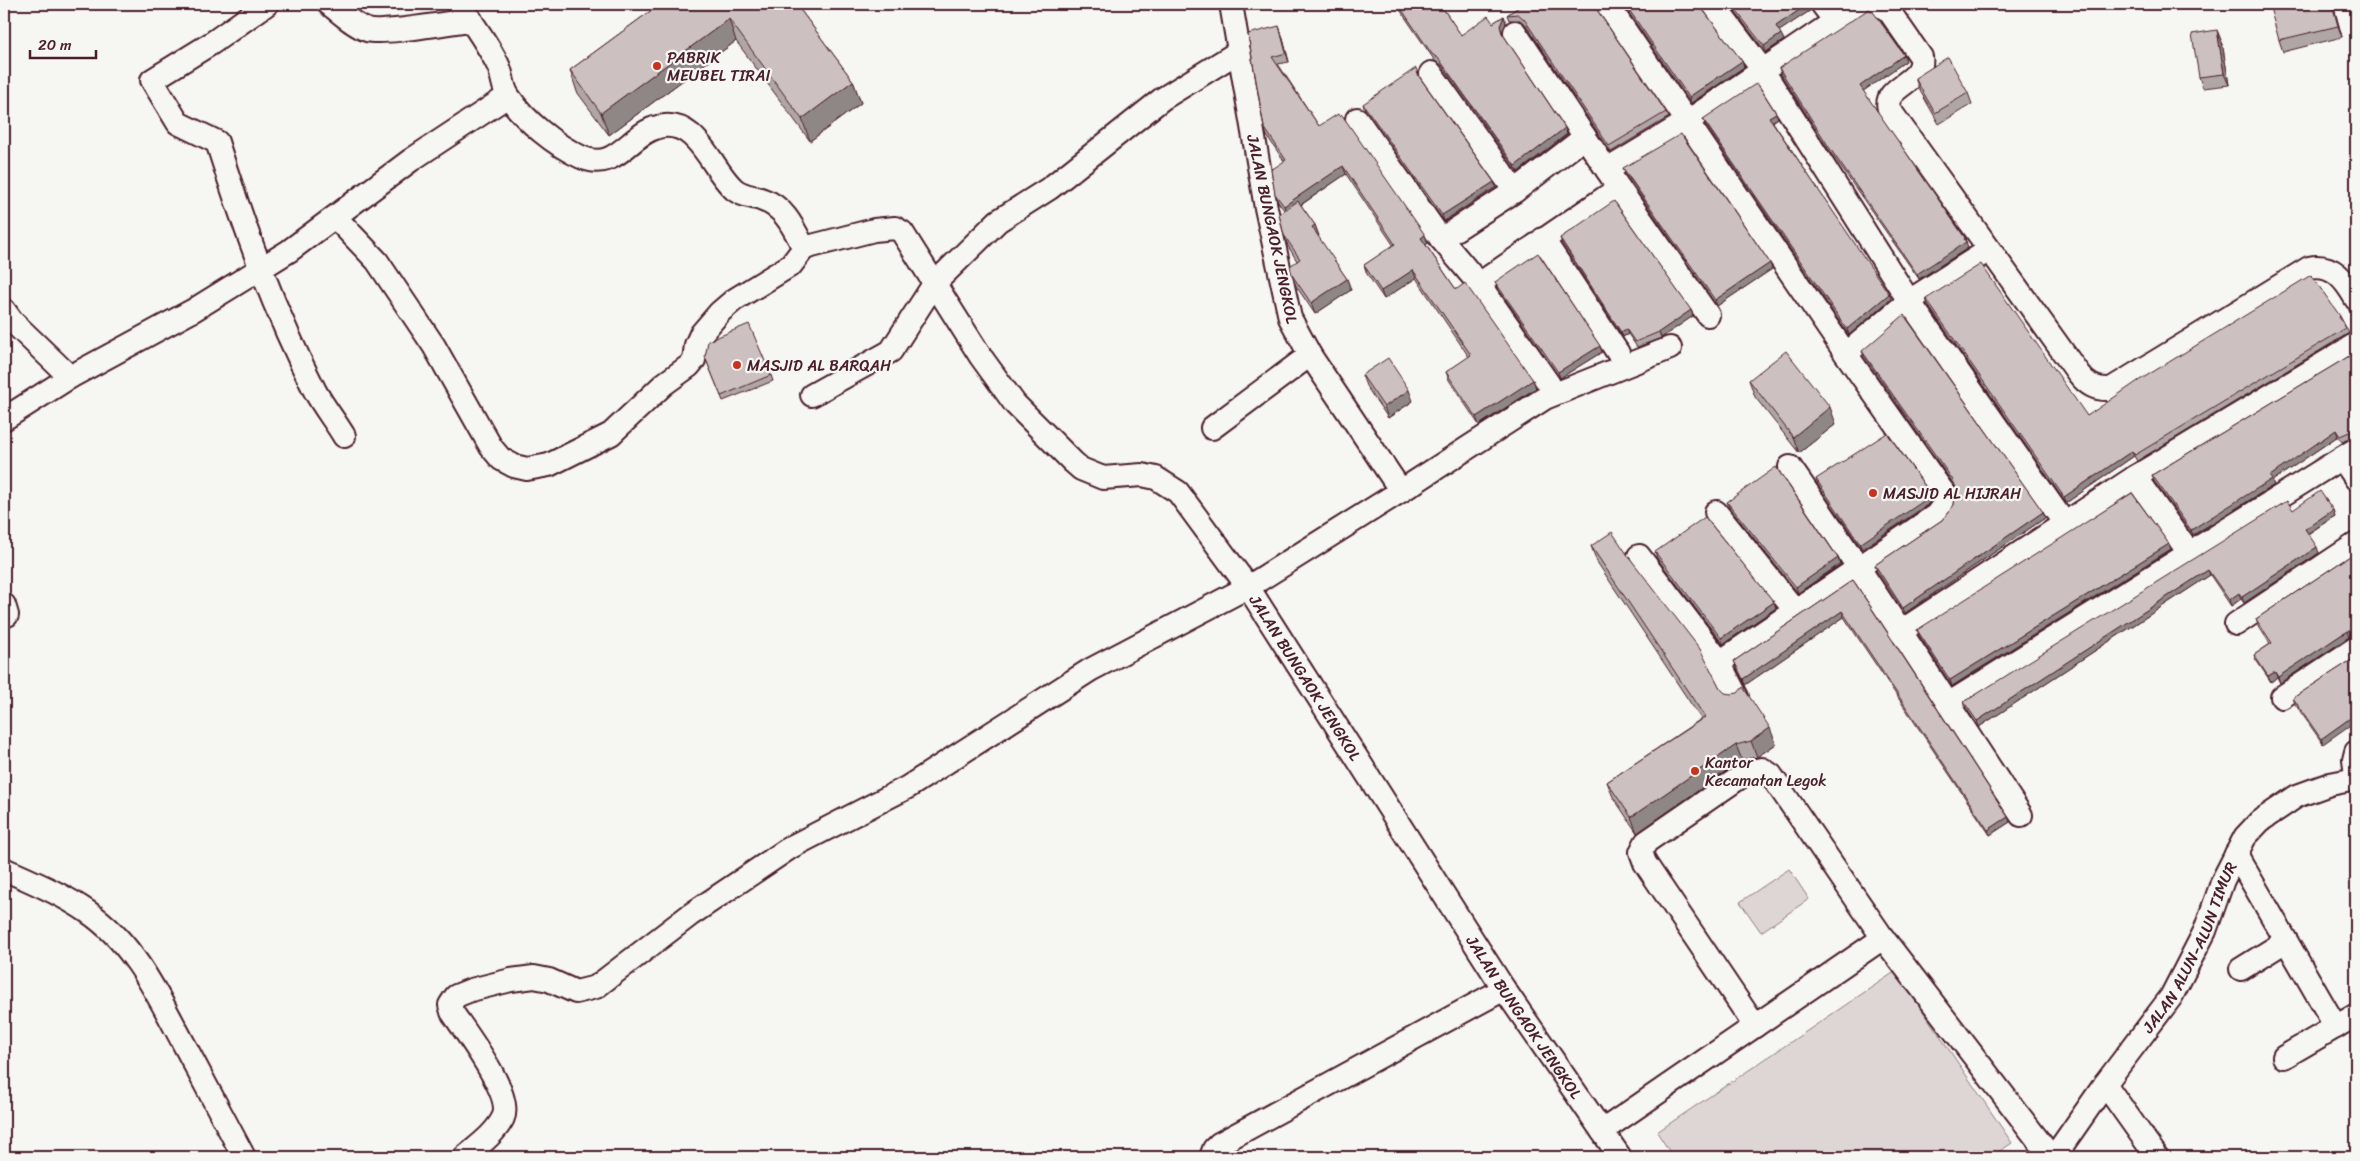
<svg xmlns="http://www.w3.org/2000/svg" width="2360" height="1161" viewBox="0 0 2360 1161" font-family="Sriracha,sans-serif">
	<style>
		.green { fill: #ddd6d5; stroke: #947a80 }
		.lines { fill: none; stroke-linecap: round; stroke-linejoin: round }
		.minor-casing { stroke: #4a1f2b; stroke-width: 26 }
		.minor { stroke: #f6f6f2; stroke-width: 22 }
		.wall { fill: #afa6a5; stroke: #4a1f2b }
		.shaded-wall { fill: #8f8786; stroke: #4a1f2b }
		.building { fill: #ccc1c0; stroke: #4a1f2b }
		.poi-dot { fill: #c8321e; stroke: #f6f6f2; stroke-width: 2 }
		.labels { text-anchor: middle; stroke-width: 4.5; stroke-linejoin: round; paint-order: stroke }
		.poi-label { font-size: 16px; fill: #4a1f2b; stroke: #f6f6f2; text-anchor: start }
		.street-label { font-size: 16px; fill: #4a1f2b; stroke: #f6f6f2 }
	</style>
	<rect width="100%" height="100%" fill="#f6f6f2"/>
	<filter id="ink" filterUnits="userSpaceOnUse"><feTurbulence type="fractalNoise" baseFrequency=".02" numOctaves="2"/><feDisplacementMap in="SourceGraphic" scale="10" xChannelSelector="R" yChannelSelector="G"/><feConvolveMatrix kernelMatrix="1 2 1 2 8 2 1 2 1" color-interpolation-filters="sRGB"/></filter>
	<g filter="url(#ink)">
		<g class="green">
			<path d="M1789 869 1809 899 1761 932 1740 902Z"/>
			<path d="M1896 971 2012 1143 1991 1157H1673L1657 1132Z"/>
		</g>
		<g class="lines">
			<defs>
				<g id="minor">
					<path d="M267 4 212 43 152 80 178 123 217 142C244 227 274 311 315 391 323 406 335 421 344 436"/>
					<path d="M329 4C341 13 353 25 367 30 383 35 451 22 471 20"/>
					<path id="s1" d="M459 4C473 23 487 43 498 65 503 74 502 88 509 97 525 121 555 145 581 157 616 173 629 134 658 127 698 117 711 170 735 190 744 197 754 196 763 200 785 207 794 229 804 248L874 230 895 228 902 232 981 357 1015 404 1073 462 1081 469 1103 478 1142 475 1156 478 1178 492 1248 587 1504 989 1620 1157"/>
					<path d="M1607 4 1846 354 1939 486 1945 494V503L1936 515 1727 657 1717 658 1639 556"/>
					<path d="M1713 4 1762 69 1909 301 2065 524"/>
					<path d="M1822 4 1835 21"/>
					<path d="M1878 4 1889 11 1921 57C1926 82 1882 86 1889 109L2078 373C2087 385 2096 390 2111 389L2309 268C2333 263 2345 280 2356 299"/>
					<path d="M1515 32 1619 188 1708 315"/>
					<path d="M1431 73 1515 191"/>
					<path d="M1357 119 1441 239 1479 284 1549 384"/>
					<path d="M1607 170 1688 121 1835 21 1864 4"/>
					<path d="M336 218 377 261 434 346 491 447 501 459 514 466 527 469 549 465 611 434 664 384 689 366 694 360 696 345 701 334 720 312 734 300 791 265 804 248"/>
					<path d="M1441 239 1515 191 1585 137"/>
					<path d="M1543 239 1618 353"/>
					<path d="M1479 284 1619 188"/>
					<path d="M4 310 12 321 70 377"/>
					<path d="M1846 354 1909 301 1989 250"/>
					<path d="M812 395 891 351 934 284 998 221 1050 188 1162 99 1238 52"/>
					<path d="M4 419 70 377 192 311 289 251 411 160 508 96"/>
					<path d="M1212 428 1310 355"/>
					<path d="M2342 458 2356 479"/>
					<path d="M1790 467C1870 581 1944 699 2021 815"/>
					<path d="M2135 477 2190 554"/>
					<path d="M1401 491 1545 398 1670 348"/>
					<path d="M1716 512 1794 609"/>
					<path d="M4 605 7 615"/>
					<path d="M2236 624 2356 544"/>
					<path d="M1900 632 2135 477 2356 344"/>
					<path d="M1717 658 1737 697"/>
					<path d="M2282 697 2356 648"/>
					<path d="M1948 704 2356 449"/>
					<path d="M2356 752 2354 760 2356 776"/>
					<path d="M2236 854 2336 1027"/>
					<path d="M4 869C33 882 62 894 88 912 135 944 159 998 185 1046 205 1083 224 1120 244 1157"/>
					<path d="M2241 969 2286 941"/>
					<path d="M1755 1026 1645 863 1641 852 1646 842 1749 771 1762 769 1771 775 1883 938"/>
					<path d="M2284 1057 2356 1015"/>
					<path d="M2105 1084 2157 1157"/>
					<path d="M1602 1131 1883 938 2051 1157"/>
					<path d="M465 1157C478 1146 495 1134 503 1118 514 1095 466 1033 452 1012L450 1005 456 996 471 990 511 980 534 977 549 980 576 992 596 987 690 915 791 847 908 787 1090 670 1248 587 1401 491 1310 355 1290 318 1266 208 1231 4"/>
					<path d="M1211 1157 1214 1149 1219 1144 1504 989"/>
					<path id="s2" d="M2054 1157 2105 1084 2171 997 2205 931 2223 880 2245 837 2260 821 2297 796 2330 784 2356 779"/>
				</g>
			</defs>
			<use href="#minor" class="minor-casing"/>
			<use href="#minor" class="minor"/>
		</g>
		<g class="wall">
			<path d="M660 4H796L853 81 861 103 810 141 736 41 609 135 577 92 570 70Z"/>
			<path d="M1396 4H1440L1461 35 1493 23 1504 16 1506 23 1502 32V34L1567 134 1518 172 1442 65 1435 61Z"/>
			<path d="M1523 4H1594V6L1666 112 1669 117 1611 152 1526 25 1520 20H1509L1507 15Z"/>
			<path d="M1623 4H1701L1702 8 1744 67 1691 103Z"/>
			<path d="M1729 4H1810L1811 10 1779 31 1784 40 1766 52Z"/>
			<path d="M2333 4 2342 37 2283 52 2279 40Z"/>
			<path d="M1248 34 1282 35 1289 62 1278 64 1319 126 1428 243 1426 245 1455 288 1533 380 1536 388 1479 425 1449 380 1446 372 1469 357 1416 278 1384 299 1367 274 1364 265 1394 246 1346 174 1301 205 1315 225 1319 236 1318 237 1347 279 1351 290 1315 314 1296 286 1292 275 1297 261 1288 246 1284 235V210L1278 202 1275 194 1284 161 1267 136 1264 127Z"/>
			<path d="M2222 42 2229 85 2203 88 2199 77Z"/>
			<path d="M1904 55 1906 61 1863 91 1967 243 1966 244 1968 248 1919 279 1831 153 1781 74 1779 68Z"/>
			<path d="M1915 78 1968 93 1972 104 1939 124 1919 89Z"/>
			<path d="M1363 104 1494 182 1496 187 1444 221 1365 109Z"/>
			<path d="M1776 113 1778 118 1773 122 1891 299 1849 335 1706 125 1703 119Z"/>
			<path d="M1623 168 1772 269 1717 306 1626 174Z"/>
			<path d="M1560 238 1691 310 1693 316 1661 338 1637 347 1628 334 1623 337 1562 243Z"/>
			<path d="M1495 282 1602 352 1560 378 1497 287Z"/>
			<path d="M1926 299 2087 416 2340 316 2349 333 2137 461 2134 456 2066 503 1928 305Z"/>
			<path d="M1862 351 2043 512 2045 518 1905 613 1877 571 1875 565 1942 520 1954 505 1956 488 1955 486 1864 356Z"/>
			<path d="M2356 352V436L2342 442 2338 436 2272 481 2274 485 2193 535 2154 481 2152 475Z"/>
			<path d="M707 362 771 375 773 381 723 401Z"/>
			<path d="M1362 375 1413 401 1388 418 1366 386Z"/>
			<path d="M1749 380 1836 424 1799 453 1755 397Z"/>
			<path d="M1816 479 1930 493 1932 499 1927 505 1862 549 1818 485Z"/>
			<path d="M1727 502 1838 558 1840 564 1798 593 1729 507Z"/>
			<path d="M2293 510H2333L2335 516 2308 534 2319 553 2244 603 2241 599 2231 606 2210 575 1979 727 1966 708 1964 702Z"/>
			<path d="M1591 546 1629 557 1720 688 1776 744 1757 757 1742 760 1637 833 1613 797 1607 782 1701 719 1597 562Z"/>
			<path d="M2171 549 1952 686 1919 635 1917 630Z"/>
			<path d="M1655 552 1776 608 1723 644 1657 558Z"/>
			<path d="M2356 552V636L2349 637 2280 683 2277 677 2271 682 2256 660 2254 655 2270 644 2258 625 2256 619Z"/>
			<path d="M1853 580 2010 822 1990 835 1844 617 1745 685 1734 661Z"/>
			<path d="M2356 657 2323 744 2295 704 2293 698Z"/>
		</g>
		<g class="shaded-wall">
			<path d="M1808 4H1810L1811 10 1778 32 1776 26Z"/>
			<path d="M2332 4H2333L2342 37 2338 26Z"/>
			<path d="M1504 16 1506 23 1502 32 1500 26Z"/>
			<path d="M729 19 736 41 609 135 601 113Z"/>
			<path d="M1279 26 1282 35 1289 62 1286 53Z"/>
			<path d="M2217 30 2222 42 2229 85 2224 74Z"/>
			<path d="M1781 34 1784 40 1766 52 1764 46Z"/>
			<path d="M1904 55 1906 61 1862 92 1860 86Z"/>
			<path d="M1742 61 1744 67 1691 103 1689 97Z"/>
			<path d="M853 81 861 103 810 141 802 119Z"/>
			<path d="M1776 113 1778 118 1771 122 1769 117Z"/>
			<path d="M1565 128 1567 134 1518 172 1515 166Z"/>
			<path d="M1343 166 1346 174 1287 214 1284 206Z"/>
			<path d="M1494 182 1496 187 1444 221 1442 215Z"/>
			<path d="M1315 225 1319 236 1316 238 1312 227Z"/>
			<path d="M1425 235 1428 243 1424 246 1421 238Z"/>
			<path d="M1965 238 1968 248 1919 279 1917 274Z"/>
			<path d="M1770 263 1772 269 1717 306 1715 300Z"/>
			<path d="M1413 270 1416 278 1384 299 1381 291Z"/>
			<path d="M1347 279 1351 290 1315 314 1311 303Z"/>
			<path d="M1889 294 1891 299 1849 335 1847 329Z"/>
			<path d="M1691 310 1693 316 1661 338 1659 332Z"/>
			<path d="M1626 329 1628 334 1623 337 1621 332Z"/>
			<path d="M1600 346 1602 352 1560 378 1558 372Z"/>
			<path d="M1533 380 1536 388 1479 425 1476 417Z"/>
			<path d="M1409 390 1413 401 1388 418 1384 407Z"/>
			<path d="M1830 407 1836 424 1799 453 1793 437Z"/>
			<path d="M2336 430 2338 436 2272 481 2274 485 2193 535 2191 530Z"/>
			<path d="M2132 451 2134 456 2066 503 2064 497Z"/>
			<path d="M1930 493 1932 499 1927 505 1862 549 1860 544Z"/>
			<path d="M2333 510 2335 516 2307 534 2305 529Z"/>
			<path d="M2043 512 2045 518 1905 613 1903 608Z"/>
			<path d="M2169 544 2171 549 1952 686 1950 680Z"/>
			<path d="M2317 547 2319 553 2244 603 2242 597Z"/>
			<path d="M1838 558 1840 564 1798 593 1796 587Z"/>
			<path d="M2208 570 2210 575 1979 727 1977 721Z"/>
			<path d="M2239 593 2241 599 2231 606 2229 600Z"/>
			<path d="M1774 602 1776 608 1723 644 1721 638Z"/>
			<path d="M1842 611 1844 617 1745 685 1743 679Z"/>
			<path d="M2347 631 2349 637 2280 683 2278 677Z"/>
			<path d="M2275 672 2277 677 2271 682 2268 676Z"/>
			<path d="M2356 714V721L2323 744 2321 739Z"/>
			<path d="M1770 728 1776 744 1757 757 1751 741Z"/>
			<path d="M1736 745 1742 760 1637 833 1631 817Z"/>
			<path d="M2008 817 2010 822 1990 835 1988 830Z"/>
		</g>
		<g class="building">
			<path d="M660 4H796L853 81 802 119 729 19 601 113 570 70Z"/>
			<path d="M1398 4H1440L1461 35 1488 16 1493 23 1504 16 1500 26 1502 33 1565 128 1515 166 1439 59 1432 54Z"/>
			<path d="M1523 4H1593L1666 112 1609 146 1524 19 1518 14 1507 15Z"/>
			<path d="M1625 4H1700V6L1742 61 1689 97Z"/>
			<path d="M1731 4H1808L1776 26 1781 34 1764 46Z"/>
			<path d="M2269 4H2332L2338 26 2279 40Z"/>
			<path d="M1869 9 1874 13 1904 55 1860 86 1965 238 1964 239 1966 242 1917 274 1829 147 1779 68Z"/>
			<path d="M1279 26 1286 53 1272 57 1319 126 1338 114 1340 117 1342 115 1425 235 1421 238 1455 288 1457 289 1465 283 1533 380 1476 417 1446 372 1471 355 1413 270 1381 291 1364 265 1395 244 1343 166 1284 206 1275 194 1271 170 1286 160 1264 127 1248 34Z"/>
			<path d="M2217 30 2224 74 2199 77 2192 34Z"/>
			<path d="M1948 57 1968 93 1935 113 1915 78Z"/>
			<path d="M1416 68 1418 75 1494 182 1442 215 1363 104Z"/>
			<path d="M1757 83 1776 113 1769 117 1889 294 1847 329 1703 119Z"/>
			<path d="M1681 134 1770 263 1715 300 1623 168Z"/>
			<path d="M1298 201 1315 225 1312 227 1347 279 1311 303 1292 275 1290 266 1300 259 1284 235 1279 214Z"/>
			<path d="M1614 201 1691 310 1659 332 1635 342 1626 329 1621 332 1560 238Z"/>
			<path d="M1538 253 1600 346 1558 372 1495 282Z"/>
			<path d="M1981 264 2087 416 2138 381 2311 275 2340 316 2339 317 2346 328 2135 455 2132 451 2064 497 1926 299Z"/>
			<path d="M1904 315 2043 512 1903 608 1875 565 1942 520 1954 505 1956 488 1953 480 1862 351Z"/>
			<path d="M749 324 771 375 721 396 705 357 708 341Z"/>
			<path d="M1786 351 1830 407 1793 437 1749 380Z"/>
			<path d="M2356 352V432L2354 430 2340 436 2336 430 2270 476 2272 479 2191 530 2152 475Z"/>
			<path d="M1388 358 1409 390 1384 407 1362 375Z"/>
			<path d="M1887 433 1930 493 1925 500 1860 544 1816 479Z"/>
			<path d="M1776 467 1838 558 1796 587 1727 502Z"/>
			<path d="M2320 491 2333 510 2305 529 2317 547 2242 597 2239 593 2229 600 2208 570 1977 721 1964 702 2287 501 2293 510Z"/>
			<path d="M2132 493 2169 544 1950 680 1917 630Z"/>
			<path d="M1705 517 1774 602 1721 638 1655 552Z"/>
			<path d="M1612 532 1629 557 1700 649 1720 688 1725 693 1731 694 1738 693 1743 687 1770 728 1751 741 1736 745 1631 817 1607 782 1705 717 1591 546Z"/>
			<path d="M2356 552V631H2347L2278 677 2275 672 2268 676 2254 655 2272 643 2256 619Z"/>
			<path d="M1853 580 2008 817 1988 830 1842 611 1743 679 1734 661Z"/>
			<path d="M2356 657V714L2321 739 2293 698Z"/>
		</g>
	</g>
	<g class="poi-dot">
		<circle cx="657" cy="66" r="5"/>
		<circle cx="737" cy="365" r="5"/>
		<circle cx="1873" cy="493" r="5"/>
		<circle cx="1695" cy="771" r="5"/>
	</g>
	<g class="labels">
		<g class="poi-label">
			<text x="667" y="63">PABRIK<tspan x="667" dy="18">MEUBEL TIRAI</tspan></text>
			<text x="747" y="371">MASJID AL BARQAH</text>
			<text x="1883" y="499">MASJID AL HIJRAH</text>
			<text x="1705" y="768">Kantor<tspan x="1705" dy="18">Kecamatan Legok</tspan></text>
		</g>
		<g class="street-label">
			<text transform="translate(1273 229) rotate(78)" y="6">JALAN BUNGAOK JENGKOL</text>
			<text dy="6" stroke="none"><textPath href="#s1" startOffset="1218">JALAN BUNGAOK JENGKOL</textPath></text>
			<text dy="6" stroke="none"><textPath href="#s2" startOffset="251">JALAN ALUN-ALUN TIMUR</textPath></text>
			<text dy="6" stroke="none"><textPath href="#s1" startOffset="1622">JALAN BUNGAOK JENGKOL</textPath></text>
		</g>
	</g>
	<rect width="2360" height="1161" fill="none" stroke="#f6f6f2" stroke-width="20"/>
	<rect x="10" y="10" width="2340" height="1141" fill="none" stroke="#4a1f2b" stroke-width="2" filter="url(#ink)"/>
	<path d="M30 50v8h66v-8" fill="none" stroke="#4a1f2b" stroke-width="2.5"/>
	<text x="38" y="50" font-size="15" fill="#4a1f2b" stroke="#f6f6f2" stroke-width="4" paint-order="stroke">20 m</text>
</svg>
